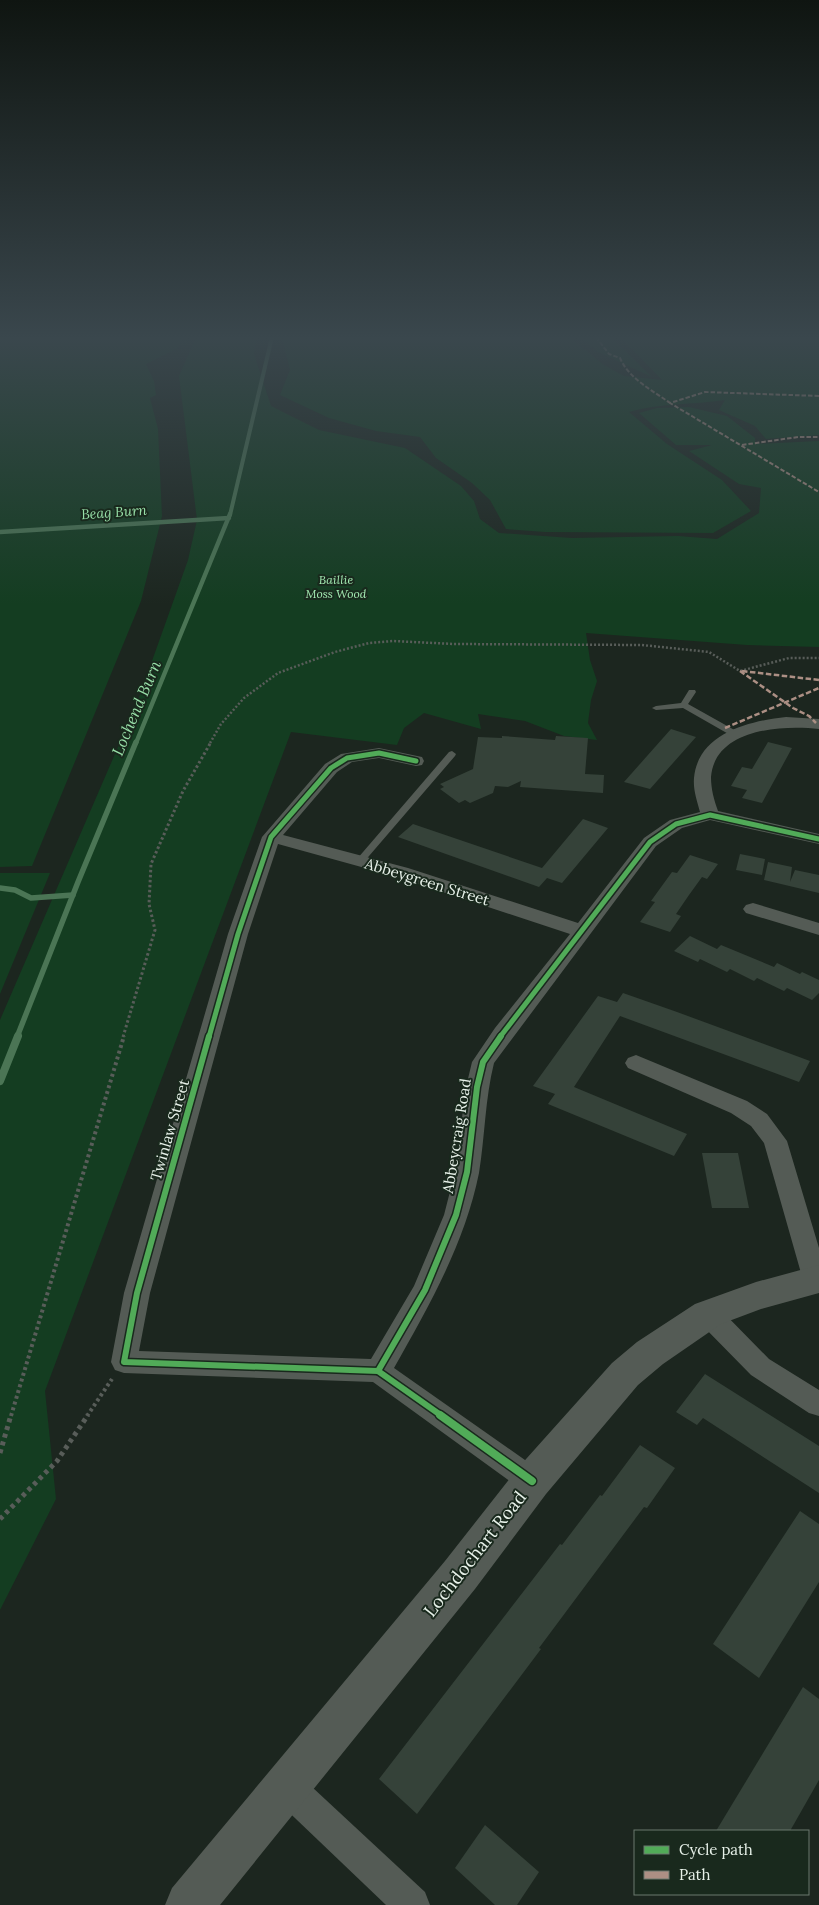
<svg xmlns="http://www.w3.org/2000/svg" width="819" height="1905" viewBox="0 0 819 1905" font-family="Lora,serif">
	<style>
		.green { fill: #143d21 }
		.lines { fill: none; stroke-linecap: round; stroke-linejoin: round }
		.stream-far3 { stroke: #4b7555; stroke-width: 4 }
		.stream-far2 { stroke: #4b7555; stroke-width: 4.5 }
		.stream-far1 { stroke: #4b7555; stroke-width: 5.5 }
		.stream { stroke: #4b7555; stroke-width: 8 }
		.building { fill: #354239 }
		.path-far3 { stroke: #585d59; stroke-width: 2.5; stroke-dasharray: 2 2; stroke-linecap: butt }
		.path-far2 { stroke: #585d59; stroke-width: 3; stroke-dasharray: 2.5 2.5; stroke-linecap: butt }
		.path-far1 { stroke: #585d59; stroke-width: 4; stroke-dasharray: 3 3; stroke-linecap: butt }
		.path { stroke: #585d59; stroke-width: 5; stroke-dasharray: 4 4; stroke-linecap: butt }
		.lane { fill: #545b55; fill-rule: evenodd }
		.street { fill: #545b55; fill-rule: evenodd }
		.secondary { fill: #545b55; fill-rule: evenodd }
		.quiet-far1 { stroke: #ac8f84; stroke-width: 2; stroke-dasharray: 4.5 2; stroke-linecap: butt }
		.quiet { stroke: #ac8f84; stroke-width: 2.5; stroke-dasharray: 5.5 2.5; stroke-linecap: butt }
		.cycleway-far2-casing { stroke: #19291d; stroke-width: 8 }
		.cycleway-far1-casing { stroke: #19291d; stroke-width: 9 }
		.cycleway-casing { stroke: #19291d; stroke-width: 11 }
		.cycleway-far2 { stroke: #51ab58; stroke-width: 5 }
		.cycleway-far1 { stroke: #51ab58; stroke-width: 6 }
		.cycleway { stroke: #51ab58; stroke-width: 8 }
		.labels { text-anchor: middle; stroke-width: 4; stroke-linejoin: round; paint-order: stroke }
		.far-park-label { font-size: 12px; font-style: italic; fill: #a3eab2; stroke: #19291d }
		.far-water-label { font-size: 14px; font-style: italic; fill: #97dea7; stroke: #19291d }
		.street-label { font-size: 15px; fill: #e7f1e9; stroke: #19291d }
		.water-label { font-size: 16px; font-style: italic; fill: #97dea7; stroke: #19291d }
		.near-street-label { font-size: 18px; fill: #e7f1e9; stroke: #19291d }
	</style>
	<rect width="100%" height="100%" fill="#1c261f"/>
	<g class="green">
		<path d="M0 337H182L178 348 146 364 154 381 156 395 150 398 158 429 162 516 141 601 32 866 0 867Z"/>
		<path d="M196 337H257L254 354 271 406 319 430 405 448 461 486 474 501 480 519 499 533 572 538 678 536 717 539 759 513 761 488 739 484 689 451 712 445H676L639 413 657 408 689 407 727 416 755 438V444L819 441V647L747 645 586 633 590 660 597 681 591 700 588 723 597 740 564 736 525 721 478 714 481 729 424 713 404 728 397 745 291 732 45 1391 56 1499 0 1610V1020L137 703 188 560 197 520 179 376Z"/>
		<path d="M261 337H569L604 365 624 376 662 380 620 337H819V435L766 439 755 426 719 410 725 400C692 405 660 403 629 412L667 444 722 480 751 511 713 533 545 532 506 529 490 500 472 483 436 458 420 437 376 431 329 418 280 395 290 370 283 341Z"/>
		<path d="M580 337H611L652 377 598 352Z"/>
		<path d="M0 873H50L0 994Z"/>
	</g>
	<g class="lines">
		<path class="stream-far3" d="M230 515 272 337"/>
		<g class="stream-far2">
			<path d="M0 532 229 518"/>
			<path d="M136 743 230 514"/>
		</g>
		<g class="stream-far1">
			<path d="M0 888 15 890 31 898 73 895"/>
			<path d="M17 1037 78 882 136 742"/>
		</g>
		<path class="stream" d="M0 1081 18 1036"/>
	</g>
	<g class="building">
		<path d="M671 729 696 737 650 789 624 782Z"/>
		<path d="M502 736 555 740 556 736 588 738 585 774 604 775 603 793 520 787 521 781 508 787 495 786 493 793 470 803 465 800 459 803 440 789 444 787 440 784 473 769 478 737 502 738Z"/>
		<path d="M768 742 792 748 762 803 742 798 747 790 731 786 742 767 752 769Z"/>
		<path d="M583 819 608 828 562 883 547 878 539 887 398 837 413 824 542 868Z"/>
		<path d="M740 854 765 859 762 875 736 870Z"/>
		<path d="M690 855 718 864 707 879 702 877 689 895 676 914 681 916 670 932 640 922 655 902 651 901 672 872 677 873Z"/>
		<path d="M768 862 792 867 790 882 795 870 819 875V893L764 880Z"/>
		<path d="M690 936 717 949 721 945 774 967 777 963 800 974 802 972 819 980V993L812 1000 787 988 784 991 757 978 754 981 730 969 727 972 700 959 698 962 674 951Z"/>
		<path d="M623 993 677 1012 810 1061 799 1082 620 1016 574 1087 687 1134 674 1156 548 1104 555 1094 533 1086 598 996 617 1002Z"/>
		<path d="M702 1153H738L749 1208H712Z"/>
		<path d="M705 1374 819 1446V1493L703 1418 697 1425 676 1412Z"/>
		<path d="M640 1445 675 1468 647 1508 644 1507 539 1648 541 1649 417 1814 379 1779 560 1544 562 1545 600 1495 602 1496Z"/>
		<path d="M800 1511 819 1524V1582L759 1678 713 1644Z"/>
		<path d="M803 1687 819 1699V1780L790 1831H716Z"/>
		<path d="M485 1825 539 1872 517 1905H495L455 1868Z"/>
	</g>
	<g class="lines">
		<path class="path-far3" d="M210 743 221 724 244 698 278 673 335 652 369 643 393 641 454 644 642 645 709 652 740 671 789 658H819"/>
		<path class="path-far2" d="M123 1037 155 930 149 904 151 864 183 791 211 742"/>
		<g class="path-far1">
			<path d="M11 1416 124 1036"/>
			<path d="M87 1416 112 1379"/>
		</g>
		<g class="path">
			<path d="M0 1453 11 1415"/>
			<path d="M0 1519 57 1461 88 1415"/>
		</g>
		<g class="lane">
			<path d="M689 690H695L696 692 688 704 738 732V736H732L683 708 656 710 652 708 656 706 681 703Z"/>
			<path d="M452 751 456 754 455 756 363 863H357L355 861 357 859 449 752Z"/>
		</g>
		<g class="street">
			<path d="M786 717 819 719V729C783 725 715 728 711 777 711 789 714 800 718 811L819 834V844L710 820 682 828 656 846 494 1063C485 1099 485 1136 479 1173 465 1243 429 1306 394 1368L542 1472 546 1481 542 1490 532 1494 522 1490 373 1382 124 1373 115 1370 111 1362 124 1293 228 934 262 837 325 764 341 754 379 748 422 757 424 761 422 765 416 766 379 758 352 762 337 772 283 835 408 868 578 923 644 838 670 820 700 812C697 801 693 790 694 778 698 733 750 721 786 717ZM278 844 394 876 570 934 495 1028 472 1062 466 1087 455 1172 444 1215 414 1286 371 1359 139 1351 150 1293 248 934Z"/>
			<path d="M753 903 819 923V935L746 913 743 909 746 905Z"/>
			<path d="M636 1055 747 1101 767 1114 787 1141 819 1248V1289L807 1287 803 1280 764 1143 751 1126 731 1113 628 1068 625 1063 628 1058Z"/>
			<path d="M708 1303 717 1306 769 1359 819 1390V1416L809 1413 751 1375 699 1322 695 1314 699 1306Z"/>
			<path d="M286 1769 298 1774 425 1892 430 1905H386L274 1798 269 1786 274 1774Z"/>
		</g>
		<path class="secondary" d="M819 1265V1293L761 1309 721 1324 663 1364 638 1385 546 1494 475 1589 220 1905H165L172 1888 445 1561 518 1468 612 1363 637 1342 695 1304 756 1282Z"/>
		<g class="quiet-far1">
			<path d="M596 337 609 354 620 358C629 379 652 390 670 403"/>
			<path d="M819 396 705 392 670 403 819 492"/>
			<path d="M742 445 798 437H819"/>
		</g>
		<g class="quiet">
			<path d="M740 671 793 708 809 716 816 723"/>
			<path d="M742 671 819 680"/>
			<path d="M725 728 819 688"/>
		</g>
		<defs>
			<g id="cycleway-far2">
				<path d="M209 1037 238 934 271 837 331 768 347 758 379 753 416 761"/>
				<path d="M500 1037 650 842 676 824 710 815 819 839"/>
			</g>
			<g id="cycleway-far1">
				<path d="M209 1036 137 1293 124 1362 378 1371"/>
				<path d="M442 1416 378 1371 425 1290 456 1215 467 1172 477 1087 483 1062 501 1036"/>
			</g>
			<path id="cycleway" d="M440 1415 532 1481"/>
		</defs>
		<use href="#cycleway-far2" class="cycleway-far2-casing"/>
		<use href="#cycleway-far1" class="cycleway-far1-casing"/>
		<use href="#cycleway" class="cycleway-casing"/>
		<use href="#cycleway-far2" class="cycleway-far2"/>
		<use href="#cycleway-far1" class="cycleway-far1"/>
		<use href="#cycleway" class="cycleway"/>
	</g>
	<linearGradient id="sky" x2="0" y2="1"><stop stop-color="#0f1511"/><stop offset="0.56" stop-color="#3a474d"/><stop offset="1" stop-color="#3a474d" stop-opacity="0"/></linearGradient>
	<rect width="819" height="604" fill="url(#sky)"/>
	<g class="labels">
		<g class="far-park-label">
			<text x="336" y="584">Baillie<tspan x="336" dy="14">Moss Wood</tspan></text>
		</g>
		<g class="far-water-label">
			<text transform="translate(114 512) rotate(-4)" y="5">Beag Burn</text>
		</g>
		<g class="street-label">
			<text transform="translate(427 882) rotate(17)" y="5">Abbeygreen Street</text>
			<text transform="translate(170 1130) rotate(-74)" y="5">Twinlaw Street</text>
			<text transform="translate(457 1136) rotate(-81)" y="5">Abbeycraig Road</text>
		</g>
		<g class="water-label">
			<text transform="translate(136 708) rotate(-67)" y="6">Lochend Burn</text>
		</g>
		<g class="near-street-label">
			<text transform="translate(475 1554) rotate(-52)" y="6">Lochdochart Road</text>
		</g>
	</g>
	<rect x="634" y="1830" width="175" height="65" fill="#19291d" stroke="#6b796f"/>
	<rect x="644" y="1846" width="25" height="8" fill="#51ab58" stroke="#6b796f"/>
	<text x="679" y="1855" font-size="15" fill="#e7f1e9">Cycle path</text>
	<rect x="644" y="1871" width="25" height="8" fill="#ac8f84" stroke="#6b796f"/>
	<text x="679" y="1880" font-size="15" fill="#e7f1e9">Path</text>
</svg>
